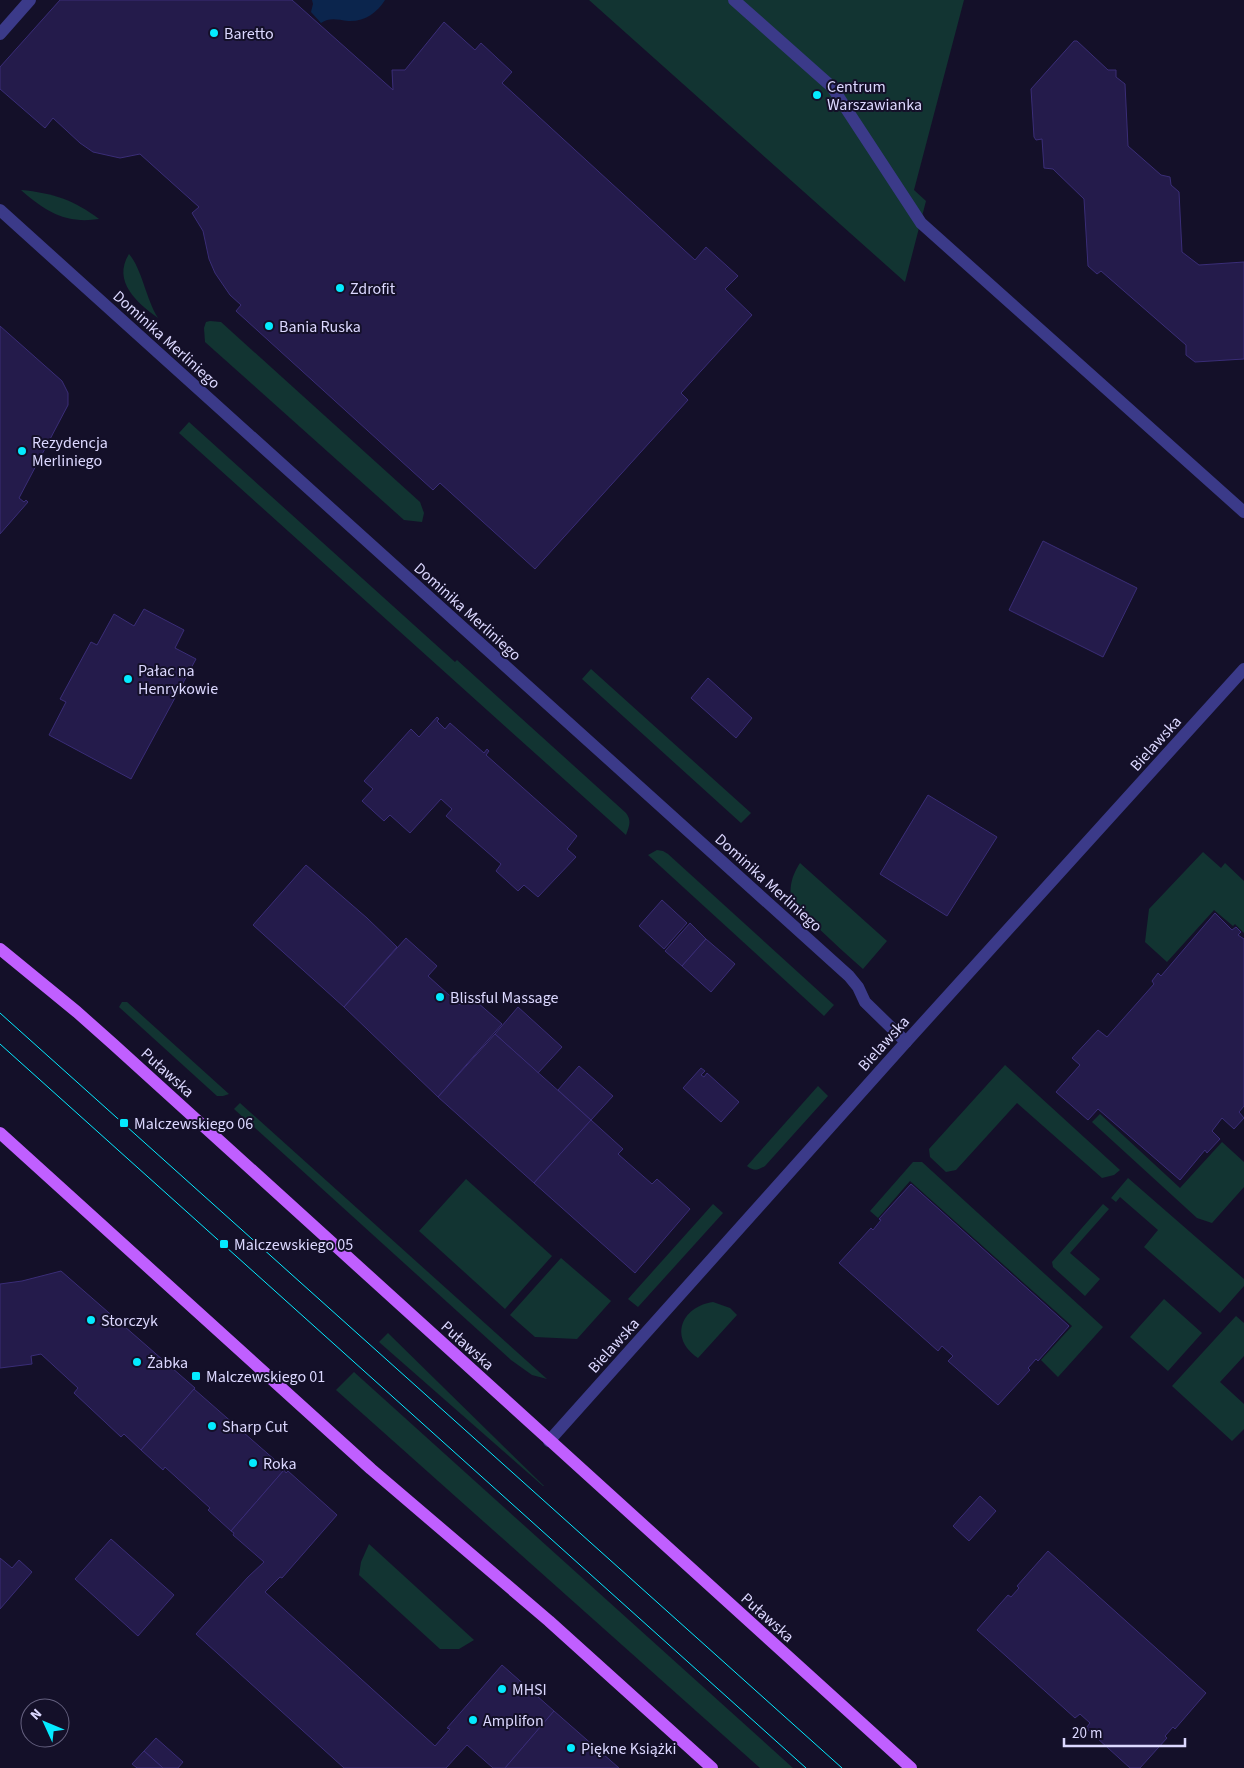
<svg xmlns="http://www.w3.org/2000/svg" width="1244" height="1768" viewBox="0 0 1244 1768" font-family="'Source Sans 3',sans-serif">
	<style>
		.green { fill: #123432 }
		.water { fill: #0b254d }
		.building { fill: #241b4b; stroke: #3a2d77 }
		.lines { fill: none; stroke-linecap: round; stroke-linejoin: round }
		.minor { stroke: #3b3a89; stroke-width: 12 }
		.major { stroke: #c05fff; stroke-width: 12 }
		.tram { stroke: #04ebff; stroke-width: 1 }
		.poi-dot { fill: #04ebff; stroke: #141029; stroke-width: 2 }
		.labels { text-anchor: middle; stroke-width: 4; stroke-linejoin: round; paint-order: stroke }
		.poi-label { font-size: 16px; fill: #dcd8ff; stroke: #141029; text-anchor: start }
		.street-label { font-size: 16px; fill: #dcd8ff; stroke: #141029 }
	</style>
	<rect width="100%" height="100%" fill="#141029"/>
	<g class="green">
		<path d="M589 0H964L914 190 926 201 905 282Z"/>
		<path d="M21 190C53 193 74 200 99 219 66 224 46 212 21 190Z"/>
		<path d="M129 254C142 269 146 299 158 318 137 303 112 281 129 254Z"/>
		<path d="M210 321 221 322 420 502 424 513 422 522 404 520 205 342 204 328 206 322Z"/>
		<path d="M189 422 455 662 457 660 626 813C632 821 629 827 626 835L179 433Z"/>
		<path d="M591 669 751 813 741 823 582 679Z"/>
		<path d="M657 850 663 851 668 854 834 1005 824 1016 648 855Z"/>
		<path d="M1203 852 1221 868 1225 863 1244 881V933L1235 924 1233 926 1214 910 1167 962 1145 942 1149 909Z"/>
		<path d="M800 863 887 941 863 969C847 955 832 941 816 926 809 920 799 913 794 904 787 891 792 875 800 863Z"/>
		<path d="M122 1002H127L229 1094 223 1096H217L119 1007Z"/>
		<path d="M1005 1065 1120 1170 1114 1175 1102 1178 1017 1103 956 1170 946 1172 930 1157 929 1149Z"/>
		<path d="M818 1086 828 1096 765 1166C757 1171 754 1171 747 1166Z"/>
		<path d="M240 1103 547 1379 532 1375 511 1360 234 1109Z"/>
		<path d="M1100 1114 1180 1188 1222 1142 1244 1162V1187L1212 1223 1197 1218 1092 1122Z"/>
		<path d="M913 1162H922L1103 1327 1058 1377 1041 1360 1072 1326 910 1181 878 1218 870 1211Z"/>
		<path d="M1128 1178 1244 1279V1286L1220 1313 1144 1247 1158 1230 1120 1197 1116 1202 1111 1198Z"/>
		<path d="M466 1179 552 1256 505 1309 419 1231Z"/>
		<path d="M713 1204 723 1213 638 1307 628 1299Z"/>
		<path d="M1103 1204 1109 1209 1070 1253 1100 1279 1085 1296 1053 1267 1052 1262Z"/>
		<path d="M561 1258 611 1301 577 1339 535 1337 510 1315Z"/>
		<path d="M1164 1299 1202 1333 1168 1371 1130 1337Z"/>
		<path d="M713 1302 730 1308 737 1315 698 1358C669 1339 680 1307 713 1302Z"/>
		<path d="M1236 1316 1244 1323V1356L1220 1382 1244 1404V1429L1232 1441 1172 1386Z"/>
		<path d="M388 1333 544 1486H543L379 1342Z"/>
		<path d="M354 1372 793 1768H760L336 1390Z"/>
		<path d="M369 1544 474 1640 459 1649H440L359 1575 361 1562Z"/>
	</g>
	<path class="water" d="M312 0H385C377 13 364 22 348 21 338 20 330 17 321 23L311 12 313 4Z"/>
	<g class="building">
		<path d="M60 0H292L393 90 392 70H405L444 22 475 50 481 43 512 72 502 83 695 260 706 247 738 276 725 289 752 315 681 393 688 400 535 569 440 483 433 490 236 311 241 305 230 295 215 273 209 259 203 231 192 213 199 207 170 181 140 154 120 158 93 152 80 143 53 118 45 128 0 89V67Z"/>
		<path d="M1074 41H1077L1108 70H1116V77L1125 84 1128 146 1161 175 1170 177 1171 185 1179 192 1182 252 1199 265 1244 262V359L1195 362 1186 355V345L1101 271 1097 274 1088 266 1084 199 1053 169 1044 168 1042 139 1036 140 1034 137 1031 89Z"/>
		<path d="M0 326 62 381 68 393V405L19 498 24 502 26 500 28 502 0 534Z"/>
		<path d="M1043 541 1137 588 1103 657 1009 610Z"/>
		<path d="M144 609 184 630 175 648 196 659 131 779 49 735 66 702 60 699 91 642 97 645 114 614 134 626Z"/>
		<path d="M708 678 752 718 736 738 691 698Z"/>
		<path d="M437 717 439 719 437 721 445 729 450 723 484 753 487 749 489 751 486 755 577 836 567 849 576 857 538 897 524 885 518 891 496 871 501 864 446 816 452 809 441 799 410 833 390 815 384 821 362 801 373 789 364 781 411 729 419 737Z"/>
		<path d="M928 795 997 837 947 916 880 874Z"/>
		<path d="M306 865 367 918 397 947 344 1007 253 925Z"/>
		<path d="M662 900 687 923 664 949 639 926Z"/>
		<path d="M1215 913 1232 930 1236 927 1241 932 1238 935 1244 939V1106L1239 1112 1244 1118 1234 1129 1222 1118 1212 1131 1220 1139 1207 1153 1205 1150 1180 1180 1098 1109 1088 1120 1056 1092 1080 1065 1072 1058 1098 1030 1107 1037 1154 984 1152 981 1158 973 1161 976Z"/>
		<path d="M690 923 706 939 682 966 665 951Z"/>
		<path d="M406 938 437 966 428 976 460 1005 469 995 502 1024 438 1097 344 1007Z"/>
		<path d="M706 939 735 964 711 992 682 966Z"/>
		<path d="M518 1007 562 1047 538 1073 495 1034Z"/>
		<path d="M495 1034 591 1120 534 1183 438 1097Z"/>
		<path d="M579 1066 613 1096 591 1120 558 1090Z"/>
		<path d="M701 1068 705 1071 701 1075 704 1077 707 1073 739 1102 721 1122 683 1088Z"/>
		<path d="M591 1120 623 1149 618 1154 652 1184 657 1179 690 1209 635 1273 534 1183Z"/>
		<path d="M911 1184 1069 1326 1038 1361 1036 1359 1028 1368 1030 1370 998 1405 948 1361 953 1356 942 1346 938 1351 839 1263 871 1228 873 1230 881 1220 879 1219Z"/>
		<path d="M61 1271 195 1388 141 1450 124 1434 121 1437 74 1393 78 1388 41 1354 31 1356 32 1364 0 1368V1284L22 1281Z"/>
		<path d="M194 1389 284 1468V1470L231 1531 208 1510 210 1508 165 1467 163 1470 141 1450Z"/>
		<path d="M284 1470 286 1473 288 1471 337 1515 282 1578 280 1577 265 1592 435 1746 450 1729 447 1728 502 1665 554 1711 505 1768H493L467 1745 446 1768H344L196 1634 248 1577 264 1562 233 1535 234 1533 231 1531Z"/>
		<path d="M980 1496 996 1511 969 1541 953 1526Z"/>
		<path d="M111 1539 174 1595 138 1636 75 1579Z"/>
		<path d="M1048 1551 1206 1693 1175 1729 1173 1727 1165 1736 1167 1738 1140 1768H1130L1086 1728 1090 1723 1080 1714 1075 1718 977 1630 1008 1595 1011 1597 1019 1588 1017 1586Z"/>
		<path d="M0 1558 12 1568 19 1560 32 1572 0 1609Z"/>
		<path d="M554 1711 619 1768H505Z"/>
		<path d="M156 1738 183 1762 178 1768H163L144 1751Z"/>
		<path d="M144 1751 163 1768H137L132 1764Z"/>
	</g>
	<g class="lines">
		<g class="minor">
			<path d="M734 0 832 87 921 223 1244 512"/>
			<path d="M0 34 30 0"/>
			<path d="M0 210 849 976 858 987 865 1002 906 1042"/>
			<path d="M549 1441 906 1042 1244 669"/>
		</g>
		<g class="major">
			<path d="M0 949 77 1012 113 1044 911 1768"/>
			<path d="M0 1133 371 1469 549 1621 712 1768"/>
		</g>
		<g class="tram">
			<path d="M0 1013 842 1768"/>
			<path d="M0 1044 806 1768"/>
		</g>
	</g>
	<g class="poi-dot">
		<circle cx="214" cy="33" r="5"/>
		<circle cx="817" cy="95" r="5"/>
		<circle cx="340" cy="288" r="5"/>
		<circle cx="269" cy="326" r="5"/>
		<circle cx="22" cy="451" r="5"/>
		<circle cx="128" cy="679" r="5"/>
		<circle cx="440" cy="997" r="5"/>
		<rect x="119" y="1118" width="10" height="10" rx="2.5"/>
		<rect x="219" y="1239" width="10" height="10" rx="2.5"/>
		<circle cx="91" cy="1320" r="5"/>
		<circle cx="137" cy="1362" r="5"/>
		<rect x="191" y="1371" width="10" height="10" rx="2.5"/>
		<circle cx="212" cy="1426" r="5"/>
		<circle cx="253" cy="1463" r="5"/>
		<circle cx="502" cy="1689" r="5"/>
		<circle cx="473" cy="1720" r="5"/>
		<circle cx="571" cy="1748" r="5"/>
	</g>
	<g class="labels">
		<g class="poi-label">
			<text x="224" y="39">Baretto</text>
			<text x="827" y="92">Centrum<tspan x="827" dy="18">Warszawianka</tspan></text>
			<text x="350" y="294">Zdrofit</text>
			<text x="279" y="332">Bania Ruska</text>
			<text x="32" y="448">Rezydencja<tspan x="32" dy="18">Merliniego</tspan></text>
			<text x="138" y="676">Pałac na<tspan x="138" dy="18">Henrykowie</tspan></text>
			<text x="450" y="1003">Blissful Massage</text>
			<text x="134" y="1129">Malczewskiego 06</text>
			<text x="234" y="1250">Malczewskiego 05</text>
			<text x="101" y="1326">Storczyk</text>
			<text x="147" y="1368">Żabka</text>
			<text x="206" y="1382">Malczewskiego 01</text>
			<text x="222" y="1432">Sharp Cut</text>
			<text x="263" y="1469">Roka</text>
			<text x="512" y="1695">MHSI</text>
			<text x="483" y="1726">Amplifon</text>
			<text x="581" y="1754">Piękne Książki</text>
		</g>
		<g class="street-label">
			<text transform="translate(167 339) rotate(42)" y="6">Dominika Merliniego</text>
			<text transform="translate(468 611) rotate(42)" y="6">Dominika Merliniego</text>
			<text transform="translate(1155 743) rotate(-48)" y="6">Bielawska</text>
			<text transform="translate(769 882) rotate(42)" y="6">Dominika Merliniego</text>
			<text transform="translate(883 1043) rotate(-48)" y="6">Bielawska</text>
			<text transform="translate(168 1072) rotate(42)" y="6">Puławska</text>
			<text transform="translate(468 1345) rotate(42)" y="6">Puławska</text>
			<text transform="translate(613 1345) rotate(-48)" y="6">Bielawska</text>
			<text transform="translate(768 1617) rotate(42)" y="6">Puławska</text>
		</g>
	</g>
	<g transform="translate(45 1723) rotate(314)"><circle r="24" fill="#141029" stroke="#64607f"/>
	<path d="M0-4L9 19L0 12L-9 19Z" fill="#04ebff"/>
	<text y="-8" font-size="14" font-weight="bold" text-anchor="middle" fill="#dcd8ff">N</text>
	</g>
	<path d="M1064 1738v8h121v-8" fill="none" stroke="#dcd8ff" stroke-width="2.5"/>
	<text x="1072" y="1738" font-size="15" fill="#dcd8ff" stroke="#141029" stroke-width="4" paint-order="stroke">20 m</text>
</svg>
